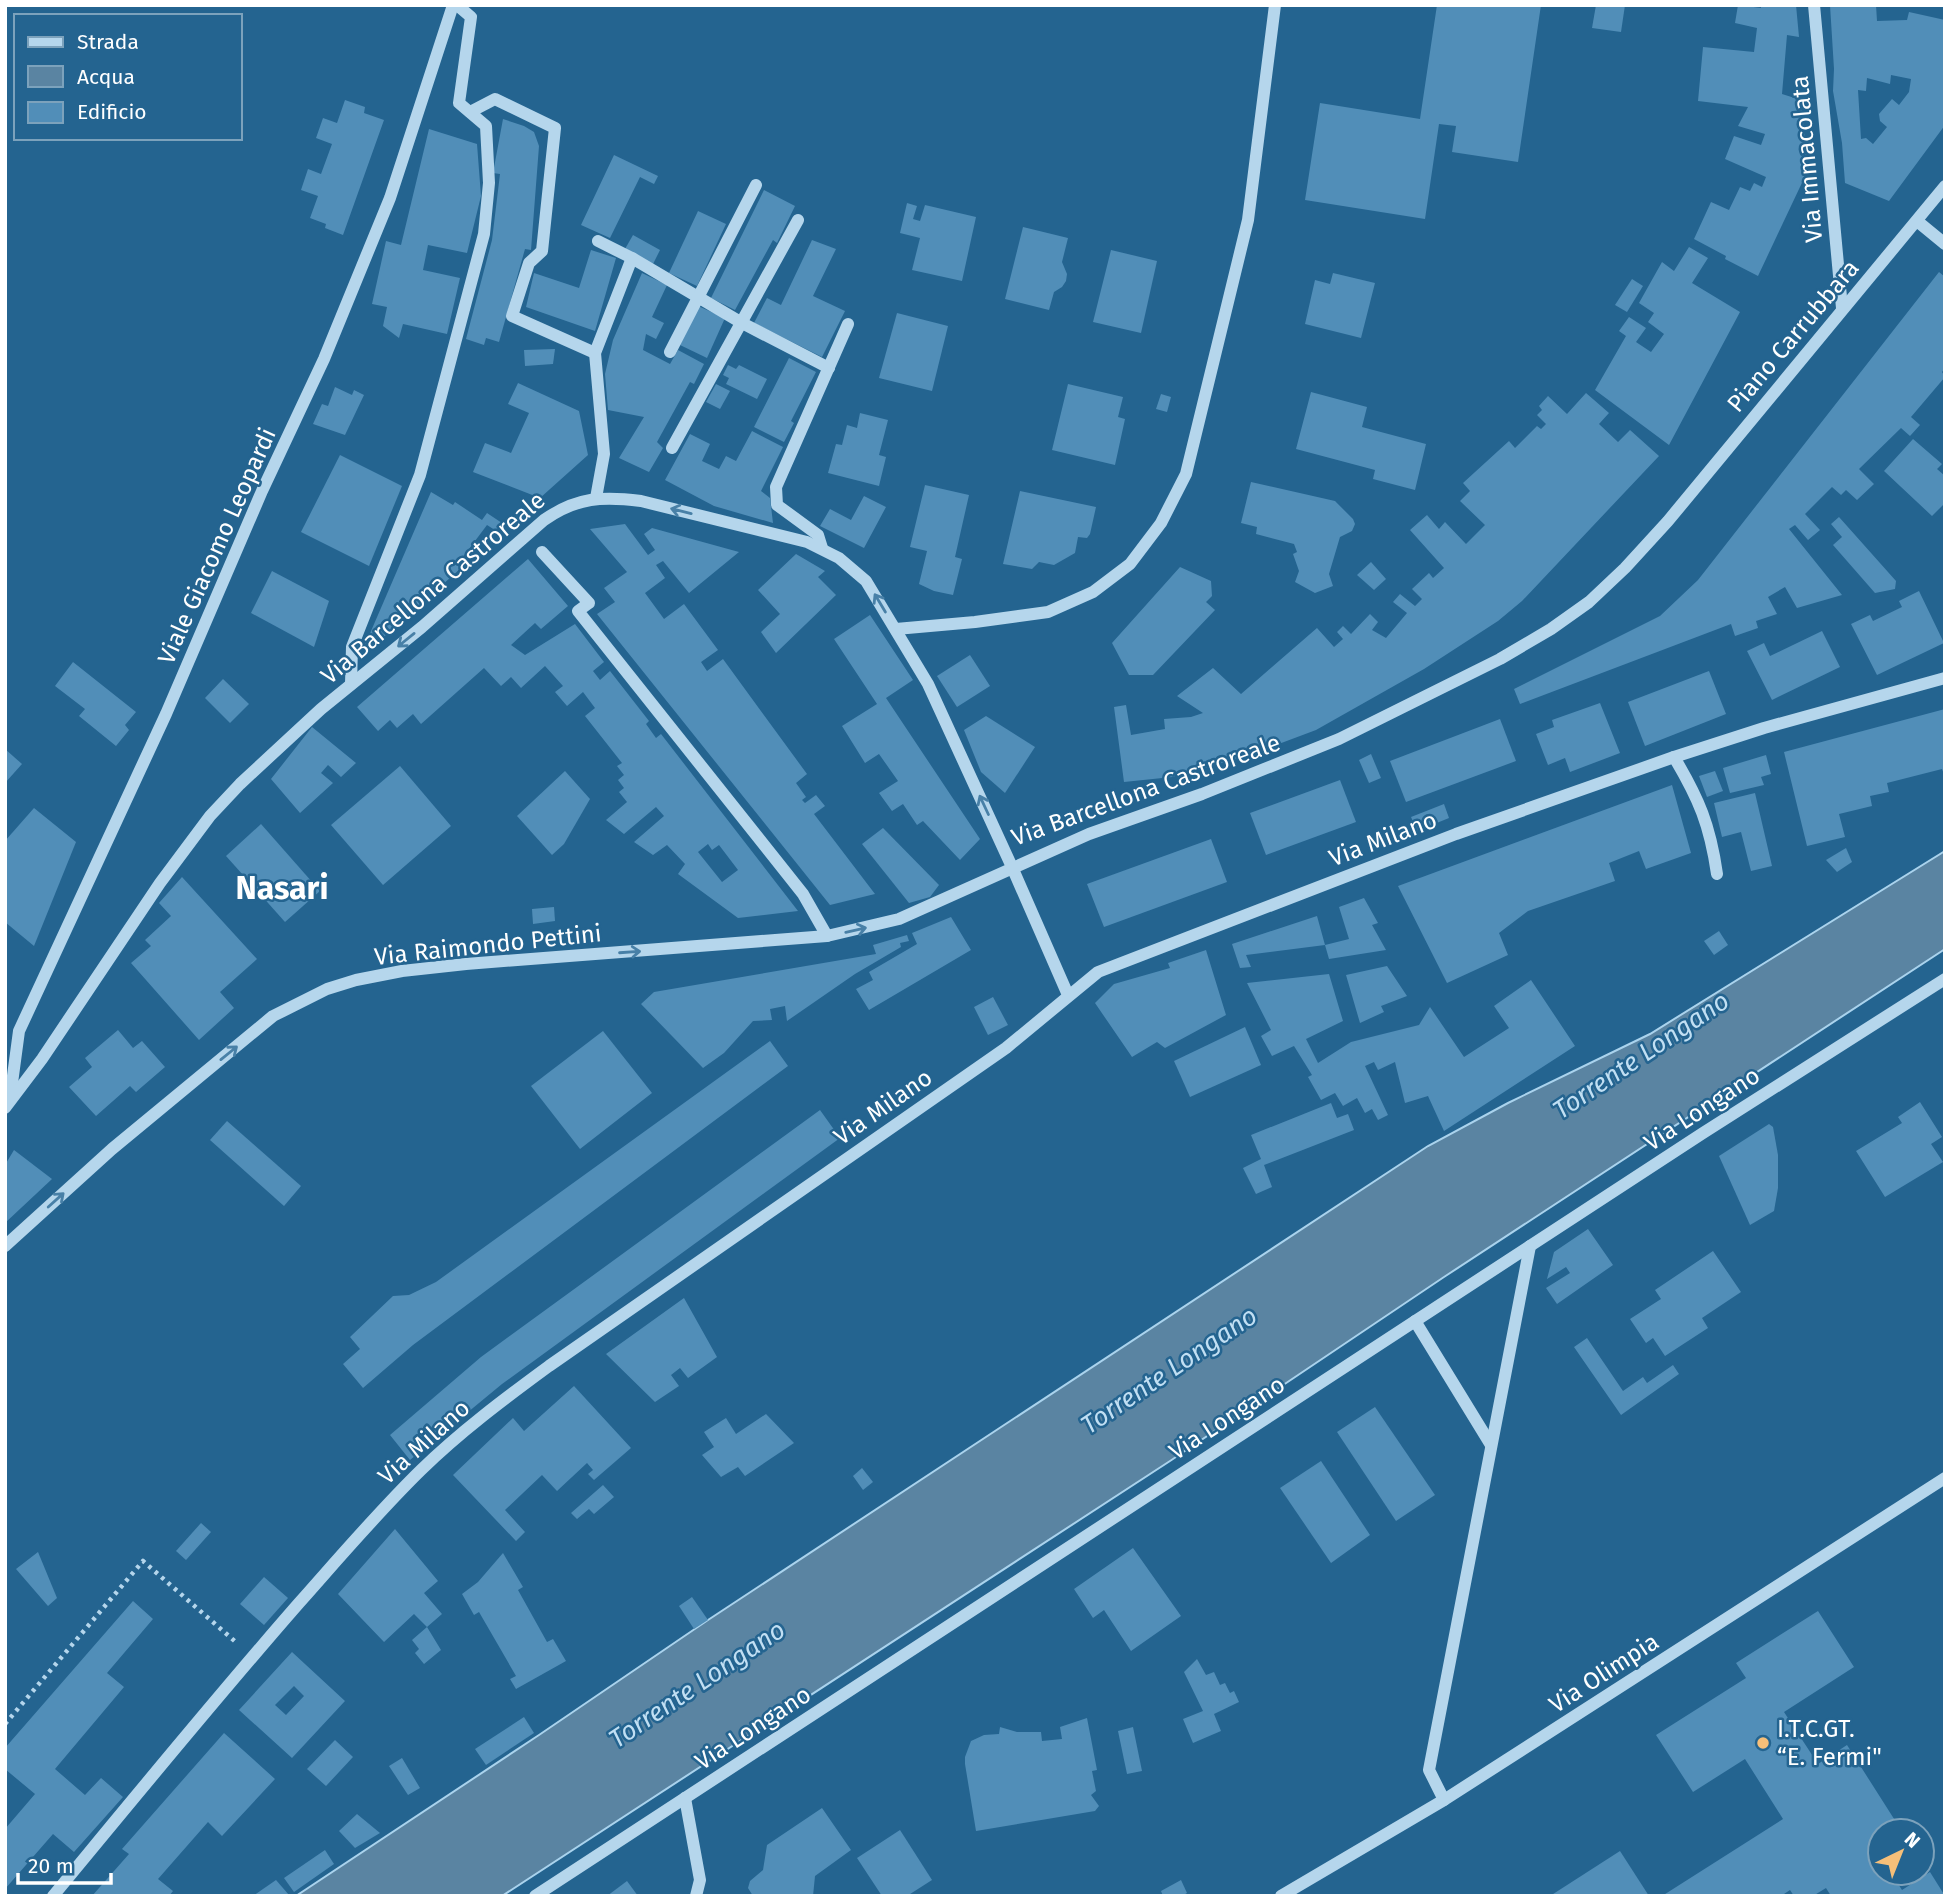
<svg xmlns="http://www.w3.org/2000/svg" width="1950" height="1901" viewBox="0 0 1950 1901" font-family="'Fira Sans',sans-serif">
	<style>
		.water { fill: #5a84a2; stroke: #aad3ed; stroke-width: 2 }
		.building { fill: #518eb8; fill-rule: evenodd }
		.lines { fill: none; stroke-linecap: round; stroke-linejoin: round }
		.path { stroke: #b5d6ec; stroke-width: 4.5; stroke-dasharray: 3.5 5; stroke-linecap: butt }
		.minor { stroke: #b5d6ec; stroke-width: 12 }
		.oneway { stroke: #4880a7 }
		.poi-dot { fill: #f6bf79; stroke: #246490; stroke-width: 2.5 }
		.labels { text-anchor: middle; stroke-width: 5; stroke-linejoin: round; paint-order: stroke }
		.street-label { font-size: 24px; fill: #fff; stroke: #246490 }
		.poi-label { font-size: 24px; fill: #fff; stroke: #246490; text-anchor: start }
		.water-label { font-size: 26px; font-style: italic; fill: #c1dff3; stroke: #246490 }
		.district-label { font-size: 32px; font-weight: bold; fill: #fff; stroke: #246490 }
	</style>
	<rect width="100%" height="100%" fill="#246490"/>
	<path class="water" d="M1945 851V949L1444 1277 1170 1461 502 1896H296L539 1735 708 1620 1428 1146 1508 1103 1650 1034Z"/>
	<g class="building">
		<path d="M1437 5H1541L1518 162 1452 152 1456 126 1439 124 1425 219 1305 200 1320 103 1420 119Z"/>
		<path d="M1596 5H1625L1621 32 1592 28Z"/>
		<path d="M1738 5 1761 8V5H1796L1799 37 1787 35 1782 94 1801 100 1808 170 1758 276 1725 259 1726 256 1694 239 1711 202 1729 210 1740 187 1750 191 1754 183 1762 187 1766 177 1725 159 1734 136 1761 145 1765 134 1738 126 1748 107 1698 101 1703 47 1754 52 1757 28 1735 23Z"/>
		<path d="M1830 5H1876L1877 21 1907 20 1909 12 1945 20V125L1889 201 1845 183 1842 143 1833 91 1834 69ZM1891 75 1911 79 1909 92 1899 105 1892 99 1879 114 1880 121 1887 127 1873 144 1866 138 1861 139 1858 90 1866 91 1867 78 1890 84Z"/>
		<path d="M345 100 365 107 364 113 384 120 343 235 325 228 326 224 310 218 318 196 301 190 308 169 321 174 332 144 316 138 323 118 337 123Z"/>
		<path d="M503 119 524 126 534 132 539 146 531 250 525 249 499 342 486 338 484 345 466 339 492 240 500 174 493 173Z"/>
		<path d="M429 129 477 144 481 196 467 253 428 245 423 270 460 278 447 334 403 324 399 338 383 326 387 307 372 304 386 241 401 245Z"/>
		<path d="M614 155 658 176 654 184 640 177 610 238 581 225Z"/>
		<path d="M764 190 795 206 777 243 773 240 735 310 711 298Z"/>
		<path d="M907 203 917 206 913 219 920 221 925 205 976 217 962 281 912 270 920 238 900 233Z"/>
		<path d="M698 211 726 224 697 286 669 273Z"/>
		<path d="M1023 227 1068 238 1062 262 1067 274 1066 281 1062 287 1054 292 1049 310 1005 299Z"/>
		<path d="M633 235 660 250 653 264 625 249Z"/>
		<path d="M812 240 836 249 813 296 845 311 822 357 754 323 767 298 781 305Z"/>
		<path d="M1689 247 1708 258 1692 283 1740 312 1669 445 1595 390 1626 336 1619 331 1629 317 1646 328 1636 342 1651 352 1664 334 1648 322 1654 313 1639 303 1662 262 1674 271Z"/>
		<path d="M591 250 616 258 595 331 526 307 534 273 579 288Z"/>
		<path d="M1111 250 1157 261 1141 333 1093 322Z"/>
		<path d="M1939 272 1945 277V368L1942 372 1945 377 1911 417 1920 425 1910 436 1901 428 1859 469 1874 484 1857 500 1846 490 1841 495 1832 487 1805 514 1820 530 1808 540 1795 525 1789 529 1842 595 1797 608 1785 587 1768 597 1777 614 1756 621 1758 628 1735 636 1731 624 1520 704 1514 689 1660 616 1698 580Z"/>
		<path d="M642 273 667 285 652 317 664 323 656 339 646 334 643 350 670 364 678 350 704 364 694 384 690 382 657 442 663 448 649 472 619 458 644 417 608 410 605 374 613 340Z"/>
		<path d="M1333 273 1375 283 1361 338 1305 324 1315 280 1330 284Z"/>
		<path d="M1632 279 1643 286 1627 312 1615 305Z"/>
		<path d="M698 306 725 318 707 358 680 345Z"/>
		<path d="M897 313 948 326 932 391 879 378Z"/>
		<path d="M555 349 553 364 525 366 524 350Z"/>
		<path d="M789 358 816 372 791 421 794 423 784 442 754 427Z"/>
		<path d="M728 365 736 369 739 365 767 379 757 399 726 384 729 378 723 375Z"/>
		<path d="M518 383 579 411 588 455 540 498 473 472 485 443 511 453 529 413 508 404Z"/>
		<path d="M716 384 730 391 720 409 706 402Z"/>
		<path d="M1068 384 1123 397 1118 417 1125 419 1115 465 1052 450Z"/>
		<path d="M335 387 352 395 354 390 364 395 345 435 313 424 322 404 328 406Z"/>
		<path d="M1311 392 1367 407 1362 427 1426 444 1415 490 1373 479 1375 470 1296 449Z"/>
		<path d="M1586 393 1609 413 1599 424 1618 442 1630 430 1659 456 1522 601 1498 621 1424 669 1316 730 1247 756 1172 777 1124 782 1114 707 1126 705 1131 735 1165 729 1164 719 1191 717 1203 713 1177 696 1213 668 1241 694 1317 628 1334 647 1343 639 1337 632 1343 626 1351 634 1370 614 1378 622 1372 630 1386 638 1407 613 1393 602 1400 594 1415 606 1422 599 1412 589 1429 573 1433 578 1444 568 1410 530 1427 515 1439 529 1445 522 1466 544 1485 525 1460 501 1470 491 1463 483 1509 441 1515 448 1537 426 1541 429 1546 424 1537 415 1542 410 1539 406 1548 396 1567 414Z"/>
		<path d="M1161 394 1171 397 1167 412 1156 409Z"/>
		<path d="M860 413 888 420 879 455 886 457 879 486 828 473 836 444 842 445 847 425 857 428Z"/>
		<path d="M752 431 783 447 761 491 770 498 773 523 714 506 665 480 690 434 710 444 702 461 719 469 726 456 736 461Z"/>
		<path d="M1913 439 1942 464 1937 469 1945 476V503L1932 516 1884 471Z"/>
		<path d="M340 455 402 486 369 566 301 532Z"/>
		<path d="M1251 482 1335 501 1353 519 1355 524 1352 531 1340 537 1329 574 1333 586 1315 593 1295 582 1299 571 1293 554 1297 552 1294 544 1256 534 1257 527 1241 523Z"/>
		<path d="M925 485 969 495 955 557 962 559 953 595 934 591 919 584 927 551 910 547Z"/>
		<path d="M1020 491 1096 507 1090 534 1087 538 1078 537 1075 553 1054 565 1039 562 1032 569 1003 564Z"/>
		<path d="M431 492 453 505 455 502 482 520 487 513 505 525 498 532 487 525 463 557 469 561 369 650 365 645Z"/>
		<path d="M864 496 886 507 864 548 820 526 830 509 851 520Z"/>
		<path d="M1839 517 1896 581 1895 589 1875 593 1833 545 1842 537 1831 524Z"/>
		<path d="M625 524 648 555 655 550 644 534 652 528 739 552 689 593 663 561 656 565 665 578 645 593 664 619 684 604 718 650 701 662 707 671 723 659 807 774 796 783 806 797 802 800 805 803 816 795 825 806 814 814 875 894 830 905 597 614 615 602 604 588 627 572 590 529Z"/>
		<path d="M796 554 825 571 818 577 836 595 776 653 761 632 780 614 758 590Z"/>
		<path d="M528 559 568 606 541 629 535 623 511 645 525 655 575 624 604 662 593 671 600 680 610 671 649 721 646 724 656 738 661 734 798 911 738 918 678 874 685 864 667 845 653 855 634 842 664 816 656 807 624 834 606 820 627 802 619 792 624 788 618 780 624 775 617 766 622 763 585 716 595 708 583 692 567 706 555 692 563 686 545 666 521 688 511 677 501 686 484 668 421 724 413 714 397 728 390 720 378 731 357 707ZM708 844 712 850 719 845 738 870 722 882 698 852Z"/>
		<path d="M1371 562 1386 579 1374 590 1357 575Z"/>
		<path d="M1180 567 1211 581 1212 596 1206 602 1215 610 1153 675H1129L1112 643Z"/>
		<path d="M272 571 329 601 314 647 251 613Z"/>
		<path d="M1919 591 1944 643 1877 675 1851 624 1870 615 1873 621 1902 607 1899 601Z"/>
		<path d="M870 615 913 680 886 698 980 839 960 860 923 821 917 825 903 804 892 811 879 793 898 781 879 754 865 763 842 726 877 704 834 639Z"/>
		<path d="M1822 631 1840 667 1772 700 1747 651 1764 643 1770 656Z"/>
		<path d="M970 655 990 686 957 707 937 676Z"/>
		<path d="M73 662 136 712 125 725 129 730 116 746 79 716 85 709 55 686Z"/>
		<path d="M1709 671 1726 714 1645 746 1628 702Z"/>
		<path d="M223 679 249 704 230 723 205 698Z"/>
		<path d="M1600 703 1620 753 1570 772 1565 758 1548 765 1536 734 1554 727 1552 720Z"/>
		<path d="M1945 709V777L1942 769 1887 783 1889 792 1870 796 1872 806 1839 814 1845 837 1807 846 1784 752Z"/>
		<path d="M986 716 1035 747 1005 793 981 772 964 730Z"/>
		<path d="M1500 719 1516 761 1406 802 1390 761Z"/>
		<path d="M312 727 356 763 341 777 328 765 321 773 333 783 300 813 271 779Z"/>
		<path d="M5 749 22 764 5 783Z"/>
		<path d="M1371 754 1381 778 1369 783 1359 760Z"/>
		<path d="M1766 755 1771 774 1761 777 1764 785 1730 793 1723 768Z"/>
		<path d="M400 766 451 826 383 885 331 825Z"/>
		<path d="M565 771 590 799 564 844 552 855 517 816Z"/>
		<path d="M1715 771 1723 791 1707 797 1699 776Z"/>
		<path d="M1340 780 1356 822 1266 855 1250 813Z"/>
		<path d="M1672 785 1691 853 1646 869 1639 851 1609 863 1615 881 1528 911 1499 933 1508 955 1447 983 1398 886Z"/>
		<path d="M1755 793 1772 866 1751 871 1741 832 1722 837 1714 803Z"/>
		<path d="M1444 804 1449 818 1417 831 1411 817Z"/>
		<path d="M34 808 76 842 34 946 5 922V841Z"/>
		<path d="M261 824 320 891 285 922 226 856Z"/>
		<path d="M883 828 939 885 930 897 909 903 862 844Z"/>
		<path d="M1211 839 1227 882 1104 927 1087 884Z"/>
		<path d="M1846 848 1852 862 1837 872 1826 860Z"/>
		<path d="M182 877 257 959 220 992 234 1008 199 1040 131 963 151 946 145 940 171 916 159 903Z"/>
		<path d="M1364 898 1378 923 1372 925 1386 950 1329 959 1325 945 1349 939 1339 907Z"/>
		<path d="M554 907 555 921 533 924 532 909Z"/>
		<path d="M1317 916 1325 945 1246 955 1251 967 1240 968 1232 944Z"/>
		<path d="M951 917 971 950 869 1010 856 989 873 980 869 972 917 944 912 933Z"/>
		<path d="M1719 931 1728 945 1714 955 1704 941Z"/>
		<path d="M907 935 909 941 900 943 901 947 855 974 787 1021 785 1006 770 1009 772 1020 753 1021 724 1053 703 1068 641 1004 654 992 876 954 873 945Z"/>
		<path d="M1206 950 1226 1015 1165 1048 1157 1042 1132 1057 1095 1003 1114 984 1170 968 1168 963Z"/>
		<path d="M1387 966 1407 996 1381 1006 1384 1012 1360 1023 1346 975Z"/>
		<path d="M1329 974 1343 1021 1306 1039 1318 1063 1351 1042 1419 1025 1430 1007 1464 1057 1509 1028 1494 1006 1531 980 1575 1046 1444 1131 1428 1096 1405 1103 1395 1062 1378 1070 1374 1062 1365 1066 1388 1115 1378 1120 1372 1109 1365 1113 1357 1098 1343 1106 1335 1093 1321 1100 1308 1077 1312 1075 1294 1046 1272 1056 1261 1036 1271 1030 1247 983Z"/>
		<path d="M993 997 1008 1025 988 1035 974 1007Z"/>
		<path d="M1245 1027 1261 1065 1190 1097 1174 1061Z"/>
		<path d="M118 1030 133 1048 142 1041 165 1067 136 1092 130 1086 96 1116 69 1087 92 1067 85 1058Z"/>
		<path d="M603 1031 652 1093 580 1149 531 1086Z"/>
		<path d="M770 1041 788 1066 413 1345 363 1388 343 1364 360 1349 350 1337 393 1296 409 1295 436 1282Z"/>
		<path d="M1920 1102 1942 1137 1931 1144 1943 1162 1885 1197 1856 1151 1902 1123 1898 1117Z"/>
		<path d="M1331 1103 1337 1118 1348 1114 1354 1130 1264 1165 1272 1187 1256 1194 1243 1168 1261 1159 1251 1135Z"/>
		<path d="M820 1110 840 1138 502 1384 410 1460 390 1435 481 1357Z"/>
		<path d="M227 1121 301 1186 284 1206 210 1140Z"/>
		<path d="M1769 1124 1773 1127 1778 1155V1188L1774 1211 1750 1225 1719 1156Z"/>
		<path d="M14 1150 52 1179 5 1223V1165Z"/>
		<path d="M1588 1229 1613 1265 1557 1304 1546 1288 1570 1273 1566 1267 1547 1279 1554 1252Z"/>
		<path d="M1713 1251 1741 1292 1702 1318 1708 1328 1665 1356 1653 1338 1646 1343 1630 1319 1661 1299 1655 1290Z"/>
		<path d="M684 1298 717 1357 688 1378 680 1368 671 1375 679 1386 655 1402 606 1354Z"/>
		<path d="M1587 1338 1623 1391 1643 1377 1647 1383 1673 1365 1679 1374 1621 1415 1574 1347Z"/>
		<path d="M574 1386 631 1448 594 1480 588 1474 593 1470 587 1463 557 1491 542 1475 505 1510 525 1532 516 1541 453 1475 513 1418 524 1431Z"/>
		<path d="M1375 1407 1435 1495 1396 1521 1337 1432Z"/>
		<path d="M766 1414 794 1443 745 1476 738 1467 721 1477 702 1455 714 1447 704 1432 726 1418 736 1434Z"/>
		<path d="M1321 1461 1370 1535 1331 1563 1280 1488Z"/>
		<path d="M862 1468 873 1482 863 1490 853 1476Z"/>
		<path d="M603 1485 614 1497 594 1514 589 1509 577 1519 571 1513Z"/>
		<path d="M201 1523 211 1532 186 1560 176 1551Z"/>
		<path d="M395 1529 438 1581 424 1593 442 1614 427 1627 414 1614 384 1642 338 1594Z"/>
		<path d="M1133 1548 1181 1616 1131 1651 1104 1610 1093 1618 1074 1589Z"/>
		<path d="M38 1552 57 1598 48 1606 16 1569Z"/>
		<path d="M503 1553 523 1587 518 1590 547 1642 553 1639 566 1661 516 1689 510 1679 516 1676 479 1612 474 1615 462 1594 478 1582Z"/>
		<path d="M264 1577 288 1598 264 1625 240 1604Z"/>
		<path d="M692 1597 708 1620 694 1629 679 1606Z"/>
		<path d="M133 1601 153 1619 107 1673 124 1687 55 1769 85 1795 101 1778 123 1797 74 1852 53 1834 5 1889V1829L35 1794 5 1769V1748Z"/>
		<path d="M1818 1611 1854 1667 1784 1712 1818 1764 1847 1745 1896 1822 1870 1839 1880 1855V1873H1891L1902 1890 1930 1872 1945 1896H1831L1826 1888 1813 1896H1794L1790 1890 1781 1896H1662L1783 1819 1745 1759 1693 1792 1656 1735 1746 1678 1736 1663Z"/>
		<path d="M427 1627 441 1650 424 1664 415 1653 419 1649 412 1640Z"/>
		<path d="M292 1652 345 1701 292 1758 239 1710ZM294 1686 304 1696 286 1715 275 1705Z"/>
		<path d="M1197 1659 1206 1675 1214 1672 1220 1685 1225 1683 1230 1693 1234 1691 1239 1702 1214 1714 1221 1731 1193 1743 1183 1719 1203 1711 1184 1672Z"/>
		<path d="M524 1717 534 1733 486 1765 475 1749Z"/>
		<path d="M1087 1718 1097 1770 1092 1771 1096 1791 1091 1795 1099 1806 1095 1811 976 1831 965 1764V1757L971 1741 984 1735 999 1734 1000 1727 1017 1732H1041L1042 1741 1062 1739 1060 1727Z"/>
		<path d="M1133 1727 1142 1771 1127 1774 1118 1731Z"/>
		<path d="M224 1733 275 1779 222 1836 208 1822 158 1879 173 1891 169 1896H92L129 1854 122 1849Z"/>
		<path d="M335 1740 353 1757 326 1786 307 1769Z"/>
		<path d="M402 1758 420 1788 408 1795 389 1766Z"/>
		<path d="M822 1808 851 1850 815 1876 813 1896H753L748 1888 750 1881 763 1870 767 1845Z"/>
		<path d="M357 1814 380 1833 355 1848 339 1831Z"/>
		<path d="M900 1830 932 1880 907 1896H882L857 1858Z"/>
		<path d="M325 1850 334 1864 294 1892 284 1878Z"/>
		<path d="M1620 1851 1649 1896H1550Z"/>
		<path d="M276 1880 289 1895 253 1896Z"/>
		<path d="M1181 1880 1187 1893 1182 1896H1163L1161 1891Z"/>
		<path d="M627 1881 638 1896H607Z"/>
	</g>
	<g class="lines">
		<path class="path" d="M5 1724 143 1561 238 1644"/>
		<g class="minor">
			<path d="M1814 5 1842 308"/>
			<path d="M470 112 495 99 555 128 542 251 529 263 512 316 595 353"/>
			<path d="M1917 221 1945 244"/>
			<path d="M598 241 632 258 742 323 829 368"/>
			<path d="M670 352 756 185"/>
			<path d="M672 448 798 220"/>
			<path d="M596 498 604 454 595 353 632 258"/>
			<path d="M822 548 818 535 777 505 776 487 848 324"/>
			<path d="M542 552 589 603 578 611 803 894 827 936"/>
			<path d="M896 629 975 622 1048 612 1093 592 1130 564 1161 523 1186 474 1248 220 1275 5"/>
			<path d="M351 684 352 647 420 475 484 234 489 183 486 126 459 103 471 17 457 5"/>
			<path d="M1674 757C1699 799 1710 825 1717 874"/>
			<path d="M10 1098 19 1031 166 714 262 491 324 359 390 198 453 5"/>
			<path d="M5 1108 42 1059 160 883 210 816 240 784 321 709 422 627 544 520C577 497 603 496 641 501L807 542 839 558 866 581 928 684 1012 867 1068 995"/>
			<path d="M5 1246 112 1149 273 1016 327 989 356 980 402 971 466 964 827 936 899 919 1089 834 1202 794 1339 739 1500 659 1551 629 1589 602 1625 568 1668 521 1945 186"/>
			<path d="M1415 1321 1491 1445"/>
			<path d="M685 1798 700 1880 696 1896"/>
			<path d="M1444 1800 1429 1770 1530 1246"/>
			<path d="M53 1896C134 1798 215 1699 299 1603 339 1558 378 1512 421 1470 460 1432 504 1399 549 1366L1006 1048 1098 972 1456 834 1674 757 1764 728 1945 678"/>
			<path d="M535 1896 1703 1133 1945 979"/>
			<path d="M1281 1896 1444 1800 1945 1478"/>
		</g>
	</g>
	<defs><path id="oneway-shaft" d="M-6 0H5M1.5-3L5.5 0L1.5 3" fill="none" stroke-width="1.6" stroke-linecap="round" stroke-linejoin="round" transform="scale(1.75)"/></defs>
	<g class="oneway">
		<use href="#oneway-shaft" transform="translate(681 511) rotate(-166)"/>
		<use href="#oneway-shaft" transform="translate(880 603) rotate(-121)"/>
		<use href="#oneway-shaft" transform="translate(406 640) rotate(141)"/>
		<use href="#oneway-shaft" transform="translate(984 805) rotate(-115)"/>
		<use href="#oneway-shaft" transform="translate(856 930) rotate(-13)"/>
		<use href="#oneway-shaft" transform="translate(630 952) rotate(-4)"/>
		<use href="#oneway-shaft" transform="translate(229 1053) rotate(-39)"/>
		<use href="#oneway-shaft" transform="translate(56 1200) rotate(-42)"/>
	</g>
	<circle class="poi-dot" cx="1763" cy="1743" r="7"/>
	<g class="labels">
		<g class="street-label">
			<text transform="translate(1807 159) rotate(-95)" y="8">Via Immacolata</text>
			<text transform="translate(1793 336) rotate(-50)" y="8">Piano Carrubbara</text>
			<text transform="translate(217 546) rotate(-66)" y="8">Viale Giacomo Leopardi</text>
			<text transform="translate(433 588) rotate(-40)" y="8">Via Barcellona Castroreale</text>
			<text transform="translate(1146 790) rotate(-20)" y="8">Via Barcellona Castroreale</text>
			<text transform="translate(1383 839) rotate(-21)" y="8">Via Milano</text>
			<text transform="translate(488 945) rotate(-6)" y="8">Via Raimondo Pettini</text>
			<text transform="translate(883 1107) rotate(-35)" y="8">Via Milano</text>
			<text transform="translate(1702 1109) rotate(-33)" y="8">Via Longano</text>
			<text transform="translate(1227 1418) rotate(-33)" y="8">Via Longano</text>
			<text transform="translate(424 1442) rotate(-42)" y="8">Via Milano</text>
			<text transform="translate(1604 1673) rotate(-33)" y="8">Via Olimpia</text>
			<text transform="translate(753 1728) rotate(-33)" y="8">Via Longano</text>
		</g>
		<g class="poi-label">
			<text x="1777" y="1737">I.T.C.GT.<tspan x="1777" dy="28">“E. Fermi"</tspan></text>
		</g>
		<g class="water-label">
			<text transform="translate(1641 1055) rotate(-34)" y="9">Torrente Longano</text>
			<text transform="translate(1169 1370) rotate(-34)" y="9">Torrente Longano</text>
			<text transform="translate(697 1684) rotate(-34)" y="9">Torrente Longano</text>
		</g>
		<g class="district-label">
			<text x="282" y="899">Nasari</text>
		</g>
	</g>
	<rect width="1950" height="1901" fill="none" stroke="#ffffff" stroke-width="14"/>
	<rect x="14" y="14" width="228" height="126" fill="#246490" stroke="#7ca2bc" stroke-width="2"/>
	<rect x="28" y="37" width="35" height="10" fill="#b5d6ec" stroke="#7ca2bc" stroke-width="2"/>
	<text x="77" y="49" font-size="21" fill="#ffffff">Strada</text>
	<rect x="28" y="66" width="35" height="21" fill="#5a84a2" stroke="#7ca2bc" stroke-width="2"/>
	<text x="77" y="84" font-size="21" fill="#ffffff">Acqua</text>
	<rect x="28" y="102" width="35" height="21" fill="#518eb8" stroke="#7ca2bc" stroke-width="2"/>
	<text x="77" y="119" font-size="21" fill="#ffffff">Edificio</text>
	<g transform="translate(1901 1852) rotate(43)"><circle r="33" fill="#246490" stroke="#7ca2bc" stroke-width="2"/>
	<path d="M0-5L12 26L0 18L-12 26Z" fill="#f6bf79"/>
	<text y="-10" font-size="19" font-weight="bold" text-anchor="middle" fill="#ffffff">N</text>
	</g>
	<path d="M18 1873v10h93v-10" fill="none" stroke="#ffffff" stroke-width="3.5"/>
	<text x="28" y="1873" font-size="21" fill="#ffffff" stroke="#246490" stroke-width="5" paint-order="stroke">20 m</text>
</svg>
